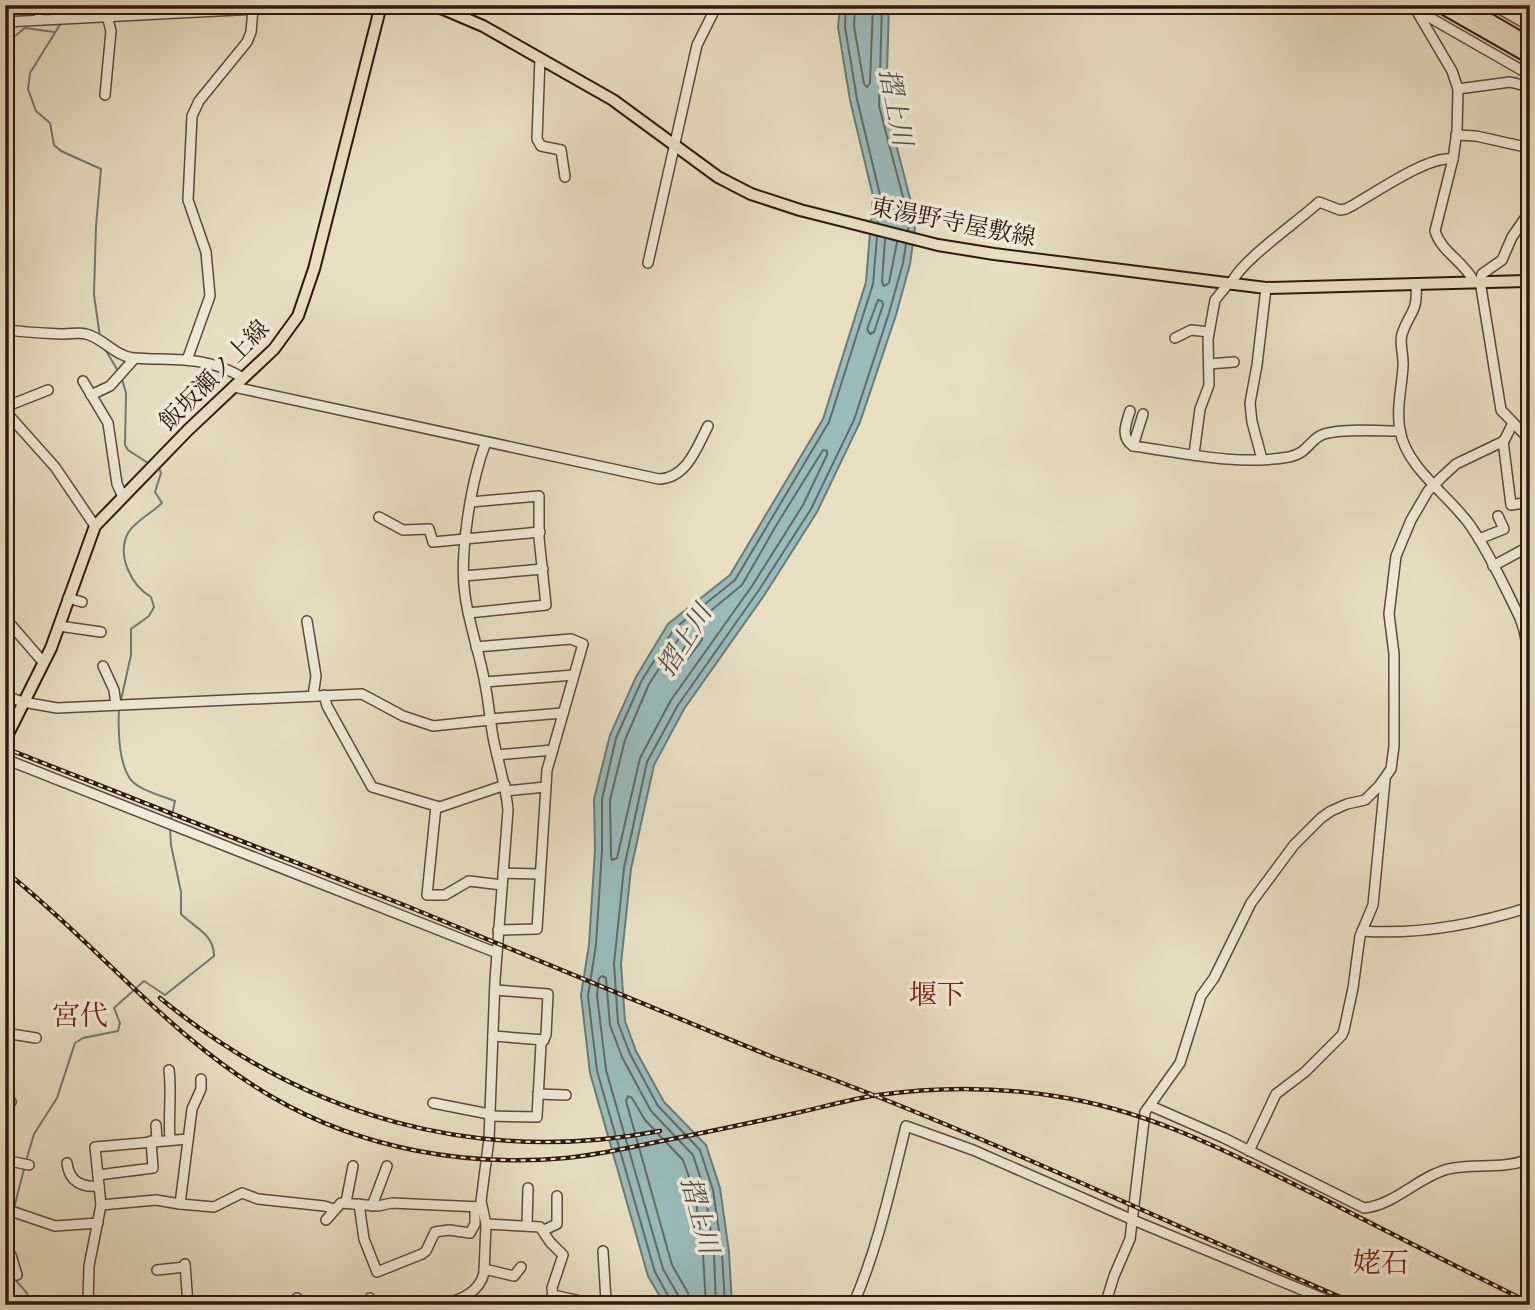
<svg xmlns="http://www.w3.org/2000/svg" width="1535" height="1310" viewBox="0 0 1535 1310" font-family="'IM FELL DW Pica','Noto Serif JP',serif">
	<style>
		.water { fill: #9bb; stroke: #6f7a76; stroke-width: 2 }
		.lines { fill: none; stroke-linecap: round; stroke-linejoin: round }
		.shore { stroke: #646a65; stroke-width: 2 }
		.stream { stroke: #6f7a76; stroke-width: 2 }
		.minor-casing { stroke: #5d4a3c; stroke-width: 12 }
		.major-casing { stroke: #2f180f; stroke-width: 14 }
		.highway-casing { stroke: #2f180f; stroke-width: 16 }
		.minor { stroke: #f0ead8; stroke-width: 9 }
		.major { stroke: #e8dfc3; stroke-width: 10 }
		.highway { stroke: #e8dfc3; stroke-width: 12 }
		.rail-casing { stroke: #2f180f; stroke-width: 4.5 }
		.rail { stroke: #f0ead8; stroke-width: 2; stroke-dasharray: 5; stroke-linecap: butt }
		.labels { text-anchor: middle; stroke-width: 7; stroke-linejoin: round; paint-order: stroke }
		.street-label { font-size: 24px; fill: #2f180f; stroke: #f0ead8 }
		.water-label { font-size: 26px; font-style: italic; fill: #54514b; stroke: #f0ead8 }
		.quarter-label { font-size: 28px; fill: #7a1f14; stroke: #f0ead8 }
	</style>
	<rect width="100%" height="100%" fill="#e8dfc3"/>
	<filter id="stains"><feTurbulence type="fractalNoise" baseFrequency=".00286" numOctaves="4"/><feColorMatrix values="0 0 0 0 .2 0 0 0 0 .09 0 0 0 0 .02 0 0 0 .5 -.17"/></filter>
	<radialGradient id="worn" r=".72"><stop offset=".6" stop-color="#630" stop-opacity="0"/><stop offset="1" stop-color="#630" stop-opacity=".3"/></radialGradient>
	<path class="water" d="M840 5H889L886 106 916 221 910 264 896 315 860 422 817 512 765 594 684 709 654 765 631 869 621 964 625 1021 636 1051 664 1102 706 1145 720 1188 729 1252 732 1305H665L648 1276 590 1073 581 995 589 945 595 850 594 799 610 735 636 677 668 624 730 575 823 419 866 282 873 196 850 100 838 27Z"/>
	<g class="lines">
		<g class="shore">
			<path d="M846 5 845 27 857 99 880 195 878 223"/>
			<path d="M855 5 854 26 864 84 867 87 870 83 873 5"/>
			<path d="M882 5 879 106 909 220 908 230"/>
			<path d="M885 239 882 282 884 286 889 283 897 242"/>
			<path d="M878 300 882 301 883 305 874 332 870 334 867 329Z"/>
			<path d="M823 450 827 451V455L803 505 752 586 671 700 640 758 617 858 612 860 611 857 610 800 625 740 649 684 681 635 742 585 777 524Z"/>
			<path d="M698 634 702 636V640L674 677 670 678 669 673 688 642Z"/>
			<path d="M671 1305 670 1299 655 1272 597 1071 588 996 596 945 602 850V799L616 738 642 680 674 629 735 580 829 422 873 284 877 237"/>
			<path d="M679 1305 678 1295 663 1269 606 1070 597 995 599 978 602 976 606 978 610 1025 622 1057 651 1111 693 1155 705 1192 714 1253 716 1305"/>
			<path d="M690 1305 688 1293 672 1265 626 1101 628 1096 632 1098 645 1120 683 1160 695 1194 703 1254 706 1305"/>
			<path d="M725 1305 722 1252 713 1190 700 1150 658 1106 630 1054 618 1023 614 964 624 868 647 762 678 705 759 590 811 509 854 420 889 313 903 263 906 244"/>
		</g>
		<g class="stream">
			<path d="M65 15 66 5"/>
			<path d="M61 23 30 73 28 89 36 111 50 123 54 145 61 151 101 169 96 226 94 295 100 337"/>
			<path d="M5 44 25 28 54 32"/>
			<path d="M105 349 118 371"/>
			<path d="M122 379 126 393 125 445 128 450 148 463"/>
			<path d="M121 700 131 655V629L149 616 154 607 151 597C132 586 116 556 128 533 135 521 152 513 162 503L155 492 161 473 159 468"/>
			<path d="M119 709C118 728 118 769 134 783 144 792 163 796 175 801L171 820"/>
			<path d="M26 1161 34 1134 57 1098 75 1043 83 1038 118 1031 120 1023 114 1008 144 981 165 995 214 956C214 934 195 928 181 914V892L171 845 170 829"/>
			<path d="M14 1208 24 1169"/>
			<path d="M9 1249 7 1229 11 1217"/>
			<path d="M10 1268 11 1275 27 1293 26 1305"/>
		</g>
		<defs>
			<g id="minor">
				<path d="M38 5 40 20"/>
				<path d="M1408 5 1530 75"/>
				<path d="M1493 5 1530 26"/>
				<path d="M1416 10 1452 71 1458 89 1457 131 1453 159 1435 231C1441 252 1465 262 1474 282"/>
				<path d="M5 22 332 5"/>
				<path d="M540 58 537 139 541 146 561 150 565 177"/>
				<path d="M1458 89 1510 82 1530 87"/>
				<path d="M105 95 111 31 107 16 108 5"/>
				<path d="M1456 135 1476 136 1530 148"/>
				<path d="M1530 211 1512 237 1502 260 1482 274 1480 281 1501 410 1530 440"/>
				<path d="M648 263 697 45 717 5"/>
				<path d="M1231 284C1240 261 1299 221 1319 202L1340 210 1346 209C1370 197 1427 155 1453 159"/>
				<path d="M1416 284C1418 314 1410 310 1402 334 1399 344 1404 355 1403 366 1402 387 1396 408 1400 430 1406 469 1451 496 1472 528 1491 556 1505 588 1520 618L1524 630 1530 661"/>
				<path d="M5 329C24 333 45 333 64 334 71 334 79 332 86 334 103 338 115 356 133 358 174 361 206 355 243 378"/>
				<path d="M1175 338 1191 330 1209 332"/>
				<path d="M187 360 210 296 206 252 188 200 192 116 199 101 247 42 251 32 253 9"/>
				<path d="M1209 364 1234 362"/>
				<path d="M83 381 108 423 117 484 123 497"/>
				<path d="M234 387 659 479C687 478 697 447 708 426"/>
				<path d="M91 395 110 386 135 358"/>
				<path d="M5 407 48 390"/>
				<path d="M5 411 55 467 95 526"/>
				<path d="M1130 411C1126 424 1120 437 1133 446 1185 453 1237 466 1289 457 1309 453 1309 439 1324 434 1342 428 1380 431 1400 431"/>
				<path d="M1503 441 1511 505 1530 502"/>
				<path d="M1133 446 1143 414"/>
				<path d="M1194 454 1200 409 1209 385 1208 339 1215 300 1228 284"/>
				<path d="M1262 459 1252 422 1250 403 1257 365 1266 288"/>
				<path d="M379 517 403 530 429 529 433 542 540 532"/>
				<path d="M1479 539 1504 529 1498 516"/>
				<path d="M1493 566 1530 546"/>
				<path d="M464 576 543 569"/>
				<path d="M68 598 82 602"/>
				<path d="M468 613 546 605 539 538V496L471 502"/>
				<path d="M5 618 43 662"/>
				<path d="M307 621 316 676 313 696"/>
				<path d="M59 626 101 632"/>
				<path d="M476 647 571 639 583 644 547 770 537 929 498 930"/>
				<path d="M103 666 114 690 116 705"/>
				<path d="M485 682 574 675"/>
				<path d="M324 695 327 706 372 787 436 806 427 895H445L469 881 502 885"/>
				<path d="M5 696 23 702 57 708 362 694 403 716 433 726 490 720"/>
				<path d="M490 719 563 713"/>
				<path d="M497 755 553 750"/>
				<path d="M5 759 497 953"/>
				<path d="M506 791 545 787"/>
				<path d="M436 806 440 807 505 785"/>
				<path d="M503 873 540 874"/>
				<path d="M1362 931C1417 935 1477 924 1530 907"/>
				<path d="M5 1015H9L7 1033"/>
				<path d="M5 1033 36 1038"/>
				<path d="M493 1036 544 1040"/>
				<path d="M169 1070C172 1094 168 1115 170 1139"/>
				<path d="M538 1094 566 1095"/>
				<path d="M5 1102H11"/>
				<path d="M433 1103 489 1114"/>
				<path d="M1151 1106 1224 1138 1364 1208C1395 1205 1418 1177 1448 1169 1475 1163 1501 1170 1530 1159"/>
				<path d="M489 1116 537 1117 541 1044 546 1035 548 994 495 990"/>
				<path d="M156 1125 157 1141"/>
				<path d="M1249 1151 1276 1094 1305 1072 1342 1035 1344 1030 1353 988 1360 936 1373 905 1385 780"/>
				<path d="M5 1160 29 1165"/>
				<path d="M67 1163C69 1181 81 1188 99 1186"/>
				<path d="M98 1175 153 1168 151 1141"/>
				<path d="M346 1202 353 1166"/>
				<path d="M180 1204 214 1207 242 1193 258 1199 324 1206 334 1209"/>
				<path d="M359 1204 364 1239 377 1272 422 1254 426 1251 435 1232 449 1230 470 1233 475 1224V1207"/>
				<path d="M101 1205 156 1200 180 1204 192 1109 201 1089V1079"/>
				<path d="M372 1206 387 1166"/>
				<path d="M5 1209 55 1226 98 1223"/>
				<path d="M326 1220 341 1203 378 1206 392 1203 480 1207"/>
				<path d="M486 1224 540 1227 550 1242 563 1255 552 1288 553 1295"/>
				<path d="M527 1226 528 1188"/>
				<path d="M544 1230 557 1224V1196"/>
				<path d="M5 1252 11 1255 17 1275"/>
				<path d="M185 1264 188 1305"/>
				<path d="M484 1269 514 1276 521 1267"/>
				<path d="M157 1270 185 1267"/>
				<path d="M370 1298 373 1305"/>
				<path d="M598 1304 606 1301 603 1251"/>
				<path d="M88 1305 89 1266 101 1205 95 1147 188 1139"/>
				<path d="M134 1305 187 1302"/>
				<path d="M295 1305 297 1298"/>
				<path d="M443 1305C461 1299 479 1293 484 1273L486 1224 481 1201 489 1139 495 980 508 810C506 787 499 765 494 742 490 723 489 703 485 684 480 654 469 625 465 595 459 555 471 480 486 442"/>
				<path d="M546 1305 553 1295 599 1305"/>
				<path d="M853 1305C878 1248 891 1186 906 1126L973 1150 1133 1220 1339 1305"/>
				<path d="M1105 1305 1114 1276 1130 1239 1145 1112 1180 1063 1201 996 1214 978 1251 903 1294 845 1321 818 1331 811 1347 804 1365 800 1379 786 1391 769 1394 746V654L1389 614 1396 556 1411 520 1428 491 1443 476 1456 464 1504 441 1513 423"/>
			</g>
			<g id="major">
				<path d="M425 5 443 9 483 26 613 100 718 177 751 194 800 210 938 245 994 254 1266 288 1530 281"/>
				<path d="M5 740 51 648 95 526 188 430 274 349 298 316 314 269 381 5"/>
			</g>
			<g id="highway">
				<path d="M1439 5 1530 57"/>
				<path d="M1463 5 1530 44"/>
			</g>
		</defs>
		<use href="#minor" class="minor-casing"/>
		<use href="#major" class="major-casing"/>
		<use href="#highway" class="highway-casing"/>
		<use href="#minor" class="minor"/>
		<use href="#major" class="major"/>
		<use href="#highway" class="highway"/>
		<defs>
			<g id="rail">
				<path d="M5 748 409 907 775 1058C974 1129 1165 1223 1359 1305"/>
				<path d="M5 871C97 944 172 1040 274 1098 362 1149 466 1167 566 1158 596 1155 627 1148 657 1142 703 1133 750 1123 796 1113 823 1107 851 1099 878 1095 935 1087 997 1087 1054 1096 1150 1110 1234 1155 1320 1197 1389 1233 1460 1268 1530 1303"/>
				<path d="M160 998C304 1116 475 1166 660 1131"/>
			</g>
		</defs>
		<use href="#rail" class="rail-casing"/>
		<use href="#rail" class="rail"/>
	</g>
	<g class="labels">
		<g class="street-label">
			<text transform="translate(953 222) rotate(11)" y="8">東湯野寺屋敷線</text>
			<text transform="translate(214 375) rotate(-45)" y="8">飯坂瀬ノ上線</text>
		</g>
		<g class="water-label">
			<text transform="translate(896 107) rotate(79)" y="9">摺上川</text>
			<text transform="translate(684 640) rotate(-58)" y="9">摺上川</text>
			<text transform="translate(700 1215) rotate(75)" y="9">摺上川</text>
		</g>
		<g class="quarter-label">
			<text x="937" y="1004">堰下</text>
			<text x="80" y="1025">宮代</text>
			<text x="1381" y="1272">姥石</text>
		</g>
	</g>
	<rect width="1535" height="1310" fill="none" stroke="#e8dfc3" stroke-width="28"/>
	<rect x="7" y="7" width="1521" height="1296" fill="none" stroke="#2f180f" stroke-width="3.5"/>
	<rect x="14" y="14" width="1507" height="1282" fill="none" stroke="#2f180f" stroke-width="2"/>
	<rect width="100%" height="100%" filter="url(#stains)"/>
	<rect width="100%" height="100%" fill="url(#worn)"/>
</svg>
